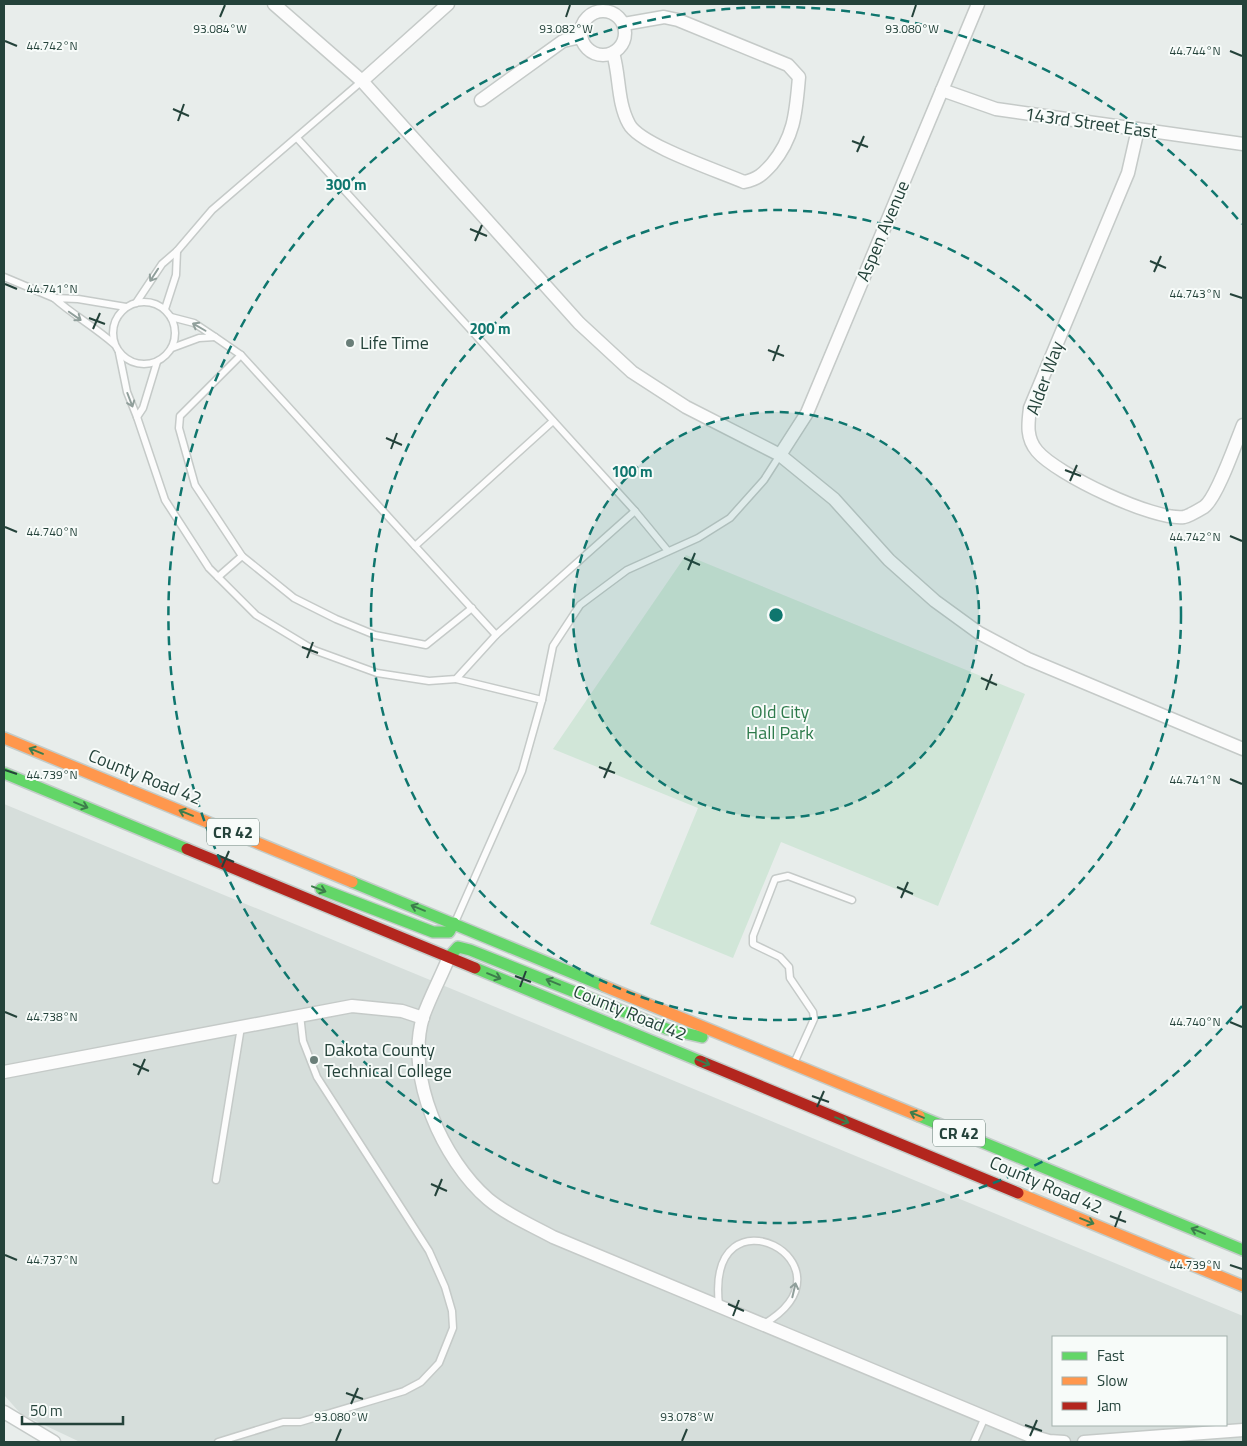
<svg xmlns="http://www.w3.org/2000/svg" width="1247" height="1446" viewBox="0 0 1247 1446" font-family="'Titillium Web',sans-serif">
	<style>
		.built { fill: #d6dedb; fill-rule: evenodd }
		.green { fill: #d1e6d8 }
		.lines { fill: none; stroke-linecap: round; stroke-linejoin: round }
		.lane-casing { stroke: #c5cac8; stroke-width: 9 }
		.street-casing { stroke: #c5cac8; stroke-width: 15 }
		.fast-casing { stroke: #c3ccc9; stroke-width: 14 }
		.slow-casing { stroke: #c3ccc9; stroke-width: 14 }
		.jam-casing { stroke: #c3ccc9; stroke-width: 14 }
		.lane { stroke: #fcfcfc; stroke-width: 6 }
		.street { stroke: #fcfcfc; stroke-width: 12 }
		.fast { stroke: #63d668; stroke-width: 11 }
		.slow { stroke: #ff974d; stroke-width: 11 }
		.jam { stroke: #b3261e; stroke-width: 11 }
		.oneway { stroke: #909f9b }
		.oneway2 { stroke: #3d7d4c }
		.ticks { fill: none; stroke: #24423a; stroke-width: 2 }
		.ring { fill: none; stroke: #0f766e; stroke-width: 2.5; stroke-dasharray: 9 6 }
		.poi-dot { fill: #697e78; stroke: #f7fbf9; stroke-width: 2 }
		.labels { text-anchor: middle; stroke-width: 4; stroke-linejoin: round; paint-order: stroke }
		.shield { fill: #f7fbf9; stroke: #637a73; stroke-width: 1 }
		.shield-label { font-size: 16px; font-weight: bold; fill: #24423a }
		.street-label { font-size: 18px; fill: #24423a; stroke: #f7fbf9 }
		.poi-label { font-size: 18px; fill: #24423a; stroke: #f7fbf9; text-anchor: start }
		.park-label { font-size: 18px; fill: #2d7a4b; stroke: #f7fbf9 }
		.ticks-label { font-size: 12px; text-anchor: middle; fill: #24423a; stroke: #f7fbf9; stroke-width: 4; stroke-linejoin: round; paint-order: stroke }
		.centre { fill: #0f766e; stroke: #f7fbf9; stroke-width: 2.5 }
		.ring-label { font-size: 15px; text-anchor: middle; font-weight: bold; fill: #0f766e; stroke: #f7fbf9; stroke-width: 4; stroke-linejoin: round; paint-order: stroke }
	</style>
	<rect width="100%" height="100%" fill="#e8edeb"/>
	<path class="built" d="M4 804 1243 1316V1442H80L21 1414 4 1395ZM1053 1337H1226V1425H1053Z"/>
	<path class="green" d="M686 555 1025 694 938 906 781 842 733 958 650 924 698 808 553 749Z"/>
	<g class="lines">
		<defs>
			<g id="lane">
				<path d="M297 138 635 511 668 551"/>
				<path d="M4 277 54 298"/>
				<circle cx="144" cy="333" r="31"/>
				<path d="M136 303 162 264 177 251 212 210 362 81"/>
				<path d="M165 309 176 275 177 251"/>
				<path d="M171 317 194 323 215 337 199 338 172 348"/>
				<path d="M215 337 241 355 496 635 635 511"/>
				<path d="M114 344C95 327 73 315 54 298L78 299 126 307"/>
				<path d="M119 353 127 392 137 417 143 408 157 362"/>
				<path d="M241 355 180 416 179 428 195 485 242 556 294 598 336 619 375 635 426 645 472 608"/>
				<path d="M137 417 165 500 209 568 256 615 314 650 377 673 429 681 456 679 496 635"/>
				<path d="M415 546 553 421"/>
				<path d="M218 577 242 556"/>
				<path d="M456 679 542 700"/>
				<path d="M456 920 522 771 542 700 553 646 580 605 627 570 698 538 730 518 764 480 780 455"/>
				<path d="M795 1061 814 1019 813 1012 790 978 789 967 780 957 753 944V936L775 879 788 876 852 900"/>
				<path d="M216 1180 241 1027"/>
				<path d="M719 1305C705 1181 864 1264 764 1324"/>
				<path d="M218 1442 283 1422H300L404 1391 421 1382 439 1363 453 1328 452 1311 445 1287 429 1251 317 1077 303 1041 300 1015"/>
				<path d="M974 1442 985 1417"/>
			</g>
			<g id="street">
				<path d="M274 4 362 81 579 323 632 372 686 407 780 455 834 499 889 560 935 601 979 633 1028 659 1243 749"/>
				<circle cx="603" cy="33" r="22"/>
				<path d="M613 53C620 76 617 102 629 124 640 145 719 171 744 182 758 179 763 174 772 164 795 136 796 111 799 77L788 65 678 20 664 17 624 24"/>
				<path d="M362 81 448 4"/>
				<path d="M942 90 996 109 1243 144"/>
				<path d="M481 100 563 41 581 37"/>
				<path d="M1138 129 1128 173 1030 408C1028 424 1026 438 1037 451 1056 474 1154 521 1184 517 1189 516 1199 510 1204 507 1217 498 1236 442 1243 425"/>
				<path d="M780 455 807 413 978 4"/>
				<path d="M449 957C441 977 430 997 423 1017 405 1077 443 1160 488 1199 507 1215 531 1225 553 1237L1028 1435 1049 1441 1064 1442"/>
				<path d="M4 1072 352 1006 402 1011 423 1018"/>
				<path d="M4 1412 54 1442"/>
				<path d="M1084 1442 1243 1430"/>
			</g>
			<g id="fast">
				<path d="M4 773 187 849"/>
				<path d="M352 882 604 986"/>
				<path d="M321 889 433 932H449L454 923"/>
				<path d="M449 957 458 947 470 950 667 1029 702 1037"/>
				<path d="M475 968 700 1061"/>
				<path d="M919 1116 1243 1250"/>
			</g>
			<g id="slow">
				<path d="M4 738 352 882"/>
				<path d="M604 986 919 1116"/>
				<path d="M1018 1193 1243 1286"/>
			</g>
			<g id="jam">
				<path d="M187 849 475 968"/>
				<path d="M700 1061 1018 1193"/>
			</g>
		</defs>
		<use href="#lane" class="lane-casing"/>
		<use href="#street" class="street-casing"/>
		<use href="#fast" class="fast-casing"/>
		<use href="#slow" class="slow-casing"/>
		<use href="#jam" class="jam-casing"/>
		<use href="#lane" class="lane"/>
		<use href="#street" class="street"/>
		<use href="#fast" class="fast"/>
		<use href="#slow" class="slow"/>
		<use href="#jam" class="jam"/>
	</g>
	<defs><path id="oneway-shaft" d="M-6 0H5M1.5-3L5.5 0L1.5 3" fill="none" stroke-width="1.6" stroke-linecap="round" stroke-linejoin="round" transform="scale(1.25)"/></defs>
	<g class="oneway">
		<use href="#oneway-shaft" transform="translate(154 275) rotate(123)"/>
		<use href="#oneway-shaft" transform="translate(75 316) rotate(35)"/>
		<use href="#oneway-shaft" transform="translate(199 327) rotate(-150)"/>
		<use href="#oneway-shaft" transform="translate(130 400) rotate(69)"/>
		<use href="#oneway-shaft" transform="translate(794 1290) rotate(-77)"/>
	</g>
	<g class="oneway2">
		<use href="#oneway-shaft" transform="translate(36 751) rotate(-158)"/>
		<use href="#oneway-shaft" transform="translate(81 805) rotate(22)"/>
		<use href="#oneway-shaft" transform="translate(186 813) rotate(-158)"/>
		<use href="#oneway-shaft" transform="translate(319 889) rotate(21)"/>
		<use href="#oneway-shaft" transform="translate(418 908) rotate(-158)"/>
		<use href="#oneway-shaft" transform="translate(494 976) rotate(22)"/>
		<use href="#oneway-shaft" transform="translate(553 982) rotate(-158)"/>
		<use href="#oneway-shaft" transform="translate(703 1062) rotate(22)"/>
		<use href="#oneway-shaft" transform="translate(917 1115) rotate(-157)"/>
		<use href="#oneway-shaft" transform="translate(842 1120) rotate(22)"/>
		<use href="#oneway-shaft" transform="translate(1087 1221) rotate(22)"/>
		<use href="#oneway-shaft" transform="translate(1198 1231) rotate(-158)"/>
	</g>
	<path class="ticks" d="M220 17 225 5M566 17 570 5M912 17 916 5M5 41 17 46M1230 51 1242 56M173 109 189 116M178 121 184 104M852 141 868 147M857 152 864 136M470 229 487 236M475 241 482 225M1150 261 1166 268M1154 272 1161 256M5 284 17 289M1230 294 1242 298M89 318 105 324M93 329 100 313M768 350 784 356M773 361 779 345M386 438 402 445M391 449 397 433M1065 470 1081 476M1070 481 1077 465M5 527 17 532M1230 536 1242 541M684 558 700 565M688 570 695 553M302 647 318 653M307 658 313 642M981 678 997 685M986 690 992 674M599 767 615 773M5 770 17 774M604 778 611 762M1230 779 1242 784M217 855 234 862M222 867 229 851M897 887 913 894M901 898 908 882M515 976 531 982M520 987 526 971M5 1012 17 1017M1230 1022 1242 1027M133 1064 149 1071M138 1075 145 1059M812 1096 829 1102M817 1107 824 1091M431 1184 447 1191M435 1196 442 1179M1110 1216 1126 1222M1115 1227 1121 1211M5 1255 17 1260M1230 1265 1242 1269M728 1304 744 1311M733 1316 739 1300M346 1393 363 1399M351 1404 358 1388M1025 1425 1042 1431M1030 1436 1037 1420M336 1441 341 1429M682 1441 687 1429"/>
	<circle cx="776" cy="615" r="203" fill="#0f766e" fill-opacity=".12"/>
	<g class="ring">
		<circle cx="776" cy="615" r="203"/>
		<circle cx="776" cy="615" r="405"/>
		<path d="M1242 1006A608 608 0 1 1 1242 224"/>
	</g>
	<g class="poi-dot">
		<circle cx="350" cy="343" r="5"/>
		<circle cx="314" cy="1060" r="5"/>
	</g>
	<g class="labels">
		<g class="shield">
			<rect x="207" y="818.5" width="52" height="27" rx="4"/>
			<rect x="933" y="1119.5" width="52" height="27" rx="4"/>
		</g>
		<g class="shield-label">
			<text x="233" y="838">CR 42</text>
			<text x="959" y="1139">CR 42</text>
		</g>
		<g class="street-label">
			<text transform="translate(1091 123) rotate(8)" y="6">143rd Street East</text>
			<text transform="translate(883 231) rotate(-67)" y="6">Aspen Avenue</text>
			<text transform="translate(1045 378) rotate(-70)" y="6">Alder Way</text>
			<text transform="translate(145 777) rotate(22)" y="6">County Road 42</text>
			<text transform="translate(630 1013) rotate(22)" y="6">County Road 42</text>
			<text transform="translate(1046 1185) rotate(23)" y="6">County Road 42</text>
		</g>
		<g class="poi-label">
			<text x="360" y="349">Life Time</text>
			<text x="324" y="1056">Dakota County<tspan x="324" dy="21">Technical College</tspan></text>
		</g>
		<g class="park-label">
			<text x="780" y="718">Old City<tspan x="780" dy="21">Hall Park</tspan></text>
		</g>
	</g>
	<g class="ticks-label">
		<text x="566" y="33">93.082°W</text>
		<text x="220" y="33">93.084°W</text>
		<text x="912" y="33">93.080°W</text>
		<text x="52" y="50">44.742°N</text>
		<text x="1195" y="55">44.744°N</text>
		<text x="52" y="293">44.741°N</text>
		<text x="1195" y="298">44.743°N</text>
		<text x="52" y="536">44.740°N</text>
		<text x="1195" y="541">44.742°N</text>
		<text x="52" y="779">44.739°N</text>
		<text x="1195" y="784">44.741°N</text>
		<text x="52" y="1021">44.738°N</text>
		<text x="1195" y="1026">44.740°N</text>
		<text x="52" y="1264">44.737°N</text>
		<text x="1195" y="1269">44.739°N</text>
		<text x="341" y="1421">93.080°W</text>
		<text x="687" y="1421">93.078°W</text>
	</g>
	<circle cx="776" cy="615" r="8" class="centre"/>
	<g class="ring-label">
		<text x="346" y="190">300 m</text>
		<text x="490" y="334">200 m</text>
		<text x="632" y="477">100 m</text>
	</g>
	<rect width="1247" height="1446" fill="none" stroke="#24423a" stroke-width="10"/>
	<rect x="1052" y="1336" width="175" height="90" fill="#f7fbf9" stroke="#a3b1ad"/>
	<rect x="1062" y="1352" width="25" height="8" fill="#63d668" stroke="#a3b1ad"/>
	<text x="1097" y="1361" font-size="15" fill="#24423a">Fast</text>
	<rect x="1062" y="1377" width="25" height="8" fill="#ff974d" stroke="#a3b1ad"/>
	<text x="1097" y="1386" font-size="15" fill="#24423a">Slow</text>
	<rect x="1062" y="1402" width="25" height="8" fill="#b3261e" stroke="#a3b1ad"/>
	<text x="1097" y="1411" font-size="15" fill="#24423a">Jam</text>
	<path d="M22 1416v8h101v-8" fill="none" stroke="#24423a" stroke-width="2.5"/>
	<text x="30" y="1416" font-size="15" fill="#24423a" stroke="#f7fbf9" stroke-width="4" paint-order="stroke">50 m</text>
</svg>
